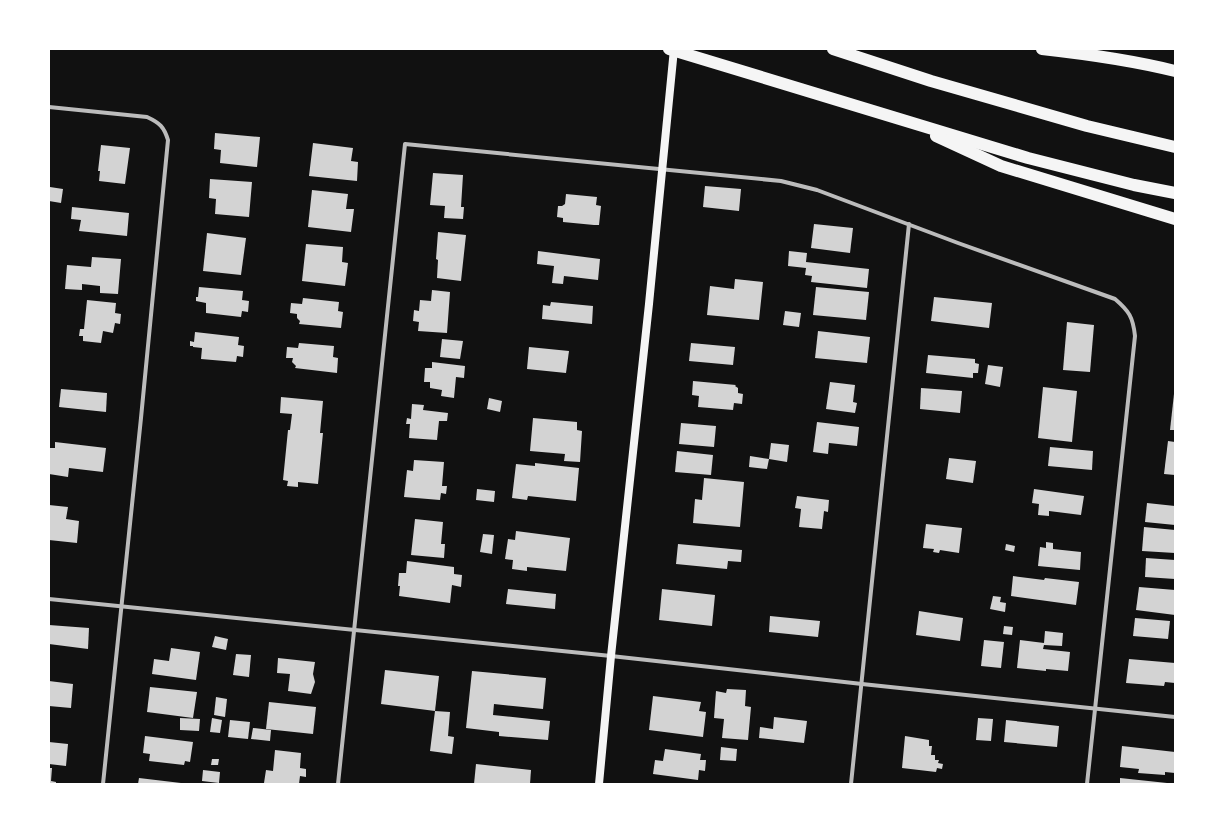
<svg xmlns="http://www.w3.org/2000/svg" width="1224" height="833" viewBox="0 0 1224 833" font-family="Montserrat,sans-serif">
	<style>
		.building { fill: #d3d3d3 }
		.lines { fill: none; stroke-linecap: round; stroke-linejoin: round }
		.minor { stroke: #bcbcbc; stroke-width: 4 }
		.secondary { stroke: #f5f5f5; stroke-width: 8 }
		.motorway { stroke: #f5f5f5; stroke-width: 12 }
	</style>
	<rect width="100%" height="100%" fill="#111"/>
	<g class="building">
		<path d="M215 133 260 137 257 167 220 163 221 150 214 149Z"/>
		<path d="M313 143 353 148 351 161 358 162 357 181 309 176Z"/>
		<path d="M101 145 130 148 125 184 99 181 100 171H98Z"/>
		<path d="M433 173 463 175 461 207H464L463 219 444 218 445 206 430 205Z"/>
		<path d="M210 179 252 182 249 217 215 214 216 199 209 198Z"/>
		<path d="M705 186 741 189 739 211 703 207Z"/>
		<path d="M50 187 63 189 61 203 49 201Z"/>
		<path d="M312 190 348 194 346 209H354L351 232 308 227Z"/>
		<path d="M566 194 597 197 596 205 601 206 599 225H594L563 222V218L557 217 558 206H562L565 204Z"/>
		<path d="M72 207 129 213 127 236 79 231 81 220 71 219Z"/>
		<path d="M814 224 853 228 850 253 811 248Z"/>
		<path d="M438 232 466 235 461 281 437 278 438 260 436 259Z"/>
		<path d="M207 233 246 238 241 275 203 271Z"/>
		<path d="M306 244 343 247 342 262 348 263 345 286 302 281Z"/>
		<path d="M538 251 600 259 598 280 564 276 563 284 552 283 554 266 537 264Z"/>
		<path d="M789 251 807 253 806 262 869 269 867 288 811 282 812 276 805 275 806 268 788 266Z"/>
		<path d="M92 257 121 259 118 294 100 293V286L82 284V290L65 289 67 265 91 267Z"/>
		<path d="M735 279 763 282 759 320 707 315 710 286 734 289Z"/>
		<path d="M199 287 243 291 242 300 249 301 248 312 242 311 241 317 206 313V303L196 301V297H198Z"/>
		<path d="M816 287 869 292 866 320 813 315Z"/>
		<path d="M432 290 450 292 447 333 418 331 419 322 413 321 414 310 419 311 420 300 431 301Z"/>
		<path d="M934 297 992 303 989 328 931 321Z"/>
		<path d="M303 298 339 302 338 311 343 312 341 328 299 324 300 321 297 318V314L290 313 291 303 302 304Z"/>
		<path d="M87 300 116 303 115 313 121 314 120 324 115 323 113 333 103 331 101 343 83 341V336H79L80 329H84Z"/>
		<path d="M551 302 593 306 592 324 542 319 543 305 550 306Z"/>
		<path d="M785 311 801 313 799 327 783 325Z"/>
		<path d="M1067 322 1094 325 1090 372 1063 370Z"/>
		<path d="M818 331 870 337 867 363 815 358Z"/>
		<path d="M195 332 239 337 238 345 244 346 243 357 237 356 236 362 201 359 202 348 193 347V346H190V341L194 342Z"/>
		<path d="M442 339 463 341 460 359 440 357Z"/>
		<path d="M299 343 334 346 333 357 338 358 337 373 295 368 296 366 292 362 293 358H286L287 347 298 348Z"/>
		<path d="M691 343 735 347 733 365 689 361Z"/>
		<path d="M529 347 569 351 566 373 527 369Z"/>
		<path d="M928 355 975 359V363L979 364 978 373H973V378L926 373Z"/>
		<path d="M432 362 465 366 464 378 456 377 454 398 441 396 442 390 430 388V382H424L425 368H432Z"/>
		<path d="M988 365 1003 367 1000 387 985 384Z"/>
		<path d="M693 381 736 385 735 386 738 388V393L743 394 742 404 734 403 733 410 698 407 699 396 692 395Z"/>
		<path d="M830 382 855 385 853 402 857 403 855 413 826 409Z"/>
		<path d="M1043 387 1077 391 1072 442 1038 438Z"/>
		<path d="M921 388 962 391 960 413 920 409Z"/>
		<path d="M61 389 107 393 106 412 59 407Z"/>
		<path d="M1174 394H1175V430H1170Z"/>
		<path d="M281 397 323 401 320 433H323L318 484 298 482V487L287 486 288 481 283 480 288 430H290L292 414 280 413Z"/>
		<path d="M489 398 502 401 500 412 487 409Z"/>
		<path d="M412 404 424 405 423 410 448 413 447 421H439L437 440 409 438 410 424H406L407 418 411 419Z"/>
		<path d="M533 418 577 422V430L582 431 580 462 564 461 565 454 530 451Z"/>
		<path d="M817 422 859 427 857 446 829 443 828 454 813 452Z"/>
		<path d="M681 423 716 426 714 447 679 444Z"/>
		<path d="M1168 441 1175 442V475L1164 474Z"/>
		<path d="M55 442 106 448 103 472 69 468 68 477 49 474V448H55Z"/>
		<path d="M771 443 789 445 787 462 769 459Z"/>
		<path d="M1050 447 1093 451 1092 470 1048 466Z"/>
		<path d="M677 451 713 455 711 475 675 472Z"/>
		<path d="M750 456 769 459 767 469 749 467Z"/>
		<path d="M949 458 976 461 973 483 946 479Z"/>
		<path d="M414 460 444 462 442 486H447L446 494 441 493 440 500 404 497 407 470 413 471Z"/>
		<path d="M535 463 579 468 576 501 528 496 527 500 512 498 516 464 535 466Z"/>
		<path d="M704 478 744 482 740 527 693 523 695 499 702 500Z"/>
		<path d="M477 489 495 491 494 502 476 500Z"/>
		<path d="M1034 489 1084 496 1081 515 1049 511V516L1038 515 1039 504 1032 503Z"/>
		<path d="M797 496 829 500 828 512 824 511 822 529 799 527 801 509 795 508Z"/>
		<path d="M1147 503 1175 506V525L1145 522Z"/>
		<path d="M49 505 68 507 66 519 79 521 77 543 49 540Z"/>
		<path d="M415 519 443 522 441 544H445L444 558 411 555Z"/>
		<path d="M926 524 962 528 959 553 940 550 939 553 933 552 934 549 923 548Z"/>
		<path d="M1144 527 1175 530V553L1142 551Z"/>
		<path d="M516 531 570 538 566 571 527 567V571L512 569 513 560 505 559 508 539 515 540Z"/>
		<path d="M483 534 494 535 492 554 480 552Z"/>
		<path d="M1046 542 1053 543V549L1081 552 1080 570 1038 566 1040 547 1046 548Z"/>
		<path d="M678 544 742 550 741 562 728 561 727 569 676 564Z"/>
		<path d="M1006 544 1015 546 1014 552 1005 550Z"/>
		<path d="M1146 558 1175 560V579L1145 577Z"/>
		<path d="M407 561 454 567V574L462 575 461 587 452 585 450 603 399 596 400 586H398L399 573H406Z"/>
		<path d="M1013 576 1044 580 1045 578 1079 582 1076 605 1011 596Z"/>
		<path d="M1139 587 1175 590V615L1136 610Z"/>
		<path d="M508 589 556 594 555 609 506 604Z"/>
		<path d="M662 589 715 595 712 626 659 620Z"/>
		<path d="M993 596 1001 597 1000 602 1006 603 1005 612 990 609Z"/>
		<path d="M919 611 963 618 960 641 916 635Z"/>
		<path d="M770 616 820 621 818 637 769 632Z"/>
		<path d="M1135 618 1170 621 1168 639 1133 636Z"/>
		<path d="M49 625 89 628 88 649 49 644Z"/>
		<path d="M1004 626 1013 627 1012 635 1003 634Z"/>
		<path d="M1045 631 1063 633 1062 646 1044 645 1043 649 1070 652 1068 671 1046 669V671L1017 668 1020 640 1044 643Z"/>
		<path d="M215 636 228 639 226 650 212 647Z"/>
		<path d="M984 640 1004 642 1001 668 981 666Z"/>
		<path d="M171 648 200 652 196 680 152 674 154 659 169 661Z"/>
		<path d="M236 654 251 655 249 677 233 675Z"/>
		<path d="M278 658 315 662 313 674 315 682 311 694 288 691 290 674 277 673Z"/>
		<path d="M1129 659 1175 663V683L1165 682 1164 686 1126 683Z"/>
		<path d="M385 670 439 676 435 711 381 704Z"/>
		<path d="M472 671 546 678 543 709 494 704 493 715 550 721 548 740 499 736V732L466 728Z"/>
		<path d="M49 681 73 684 71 708 49 706Z"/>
		<path d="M150 687 197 692 193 718 147 712Z"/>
		<path d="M727 689 746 690 745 706 751 707 748 740 722 738 724 719 714 718 716 691 726 693Z"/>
		<path d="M653 696 701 702 699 711 706 712 703 737 649 730Z"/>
		<path d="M216 697 227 699 225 717 214 715Z"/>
		<path d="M269 702 316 707 313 734 266 729Z"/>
		<path d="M435 711 450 712 448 736 454 737 452 754 430 751Z"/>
		<path d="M774 717 807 721 804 743 759 738 760 727 773 729Z"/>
		<path d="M180 718 200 719 199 731 180 730Z"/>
		<path d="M212 718 222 720 220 733 210 732Z"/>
		<path d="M978 718 993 719 991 741 976 740Z"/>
		<path d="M230 720 250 722 248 739 228 737Z"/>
		<path d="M1006 720 1059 726 1057 747 1004 742Z"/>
		<path d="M253 728 271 730 270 741 251 739Z"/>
		<path d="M145 736 193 742 190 762 185 761 184 765 149 761 150 754 143 753Z"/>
		<path d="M905 736 929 740V746H932L931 755H935V760H939L938 763 943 764 942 769 937 768 936 772 902 768Z"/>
		<path d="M49 742 68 744 66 766 49 764Z"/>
		<path d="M1122 746 1175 752V773L1165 772V775L1138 773 1139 769 1120 767Z"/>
		<path d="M721 747 737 749 736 761 720 760Z"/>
		<path d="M665 749 701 754 700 760H706L705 771 699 770 698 780 653 774 655 760 663 761Z"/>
		<path d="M275 750 301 753 300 768 306 769V777L300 776 299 784 264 783 266 770 273 771Z"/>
		<path d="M212 759H219L218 765H211Z"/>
		<path d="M476 764 531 770 530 784H474Z"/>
		<path d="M49 768H52L51 781 56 782V784H49Z"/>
		<path d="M203 770 220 772 219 783 202 781Z"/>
		<path d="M139 778 181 783V784H138Z"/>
		<path d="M1120 778 1167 783V784H1120Z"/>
	</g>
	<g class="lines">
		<g class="minor">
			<path d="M49 107 147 117C160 123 164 127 168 140L141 418 103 784"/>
			<path d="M49 599 611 656 862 684 1175 717"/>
			<path d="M338 784 405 144 781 181 817 190 958 243 1115 299C1129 311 1133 317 1135 336L1087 784"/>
			<path d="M851 784 909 224"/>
		</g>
		<path class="secondary" d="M599 784 611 656 649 304 674 49"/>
		<g class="motorway">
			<path d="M669 49 1028 158 1134 185 1175 193"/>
			<path d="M833 49 931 81 1087 126 1175 147"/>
			<path d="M1042 49C1087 54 1131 60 1175 71"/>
			<path d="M936 136 1001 166 1175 219"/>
		</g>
	</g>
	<rect width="1224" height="833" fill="none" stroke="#ffffff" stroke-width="100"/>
</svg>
